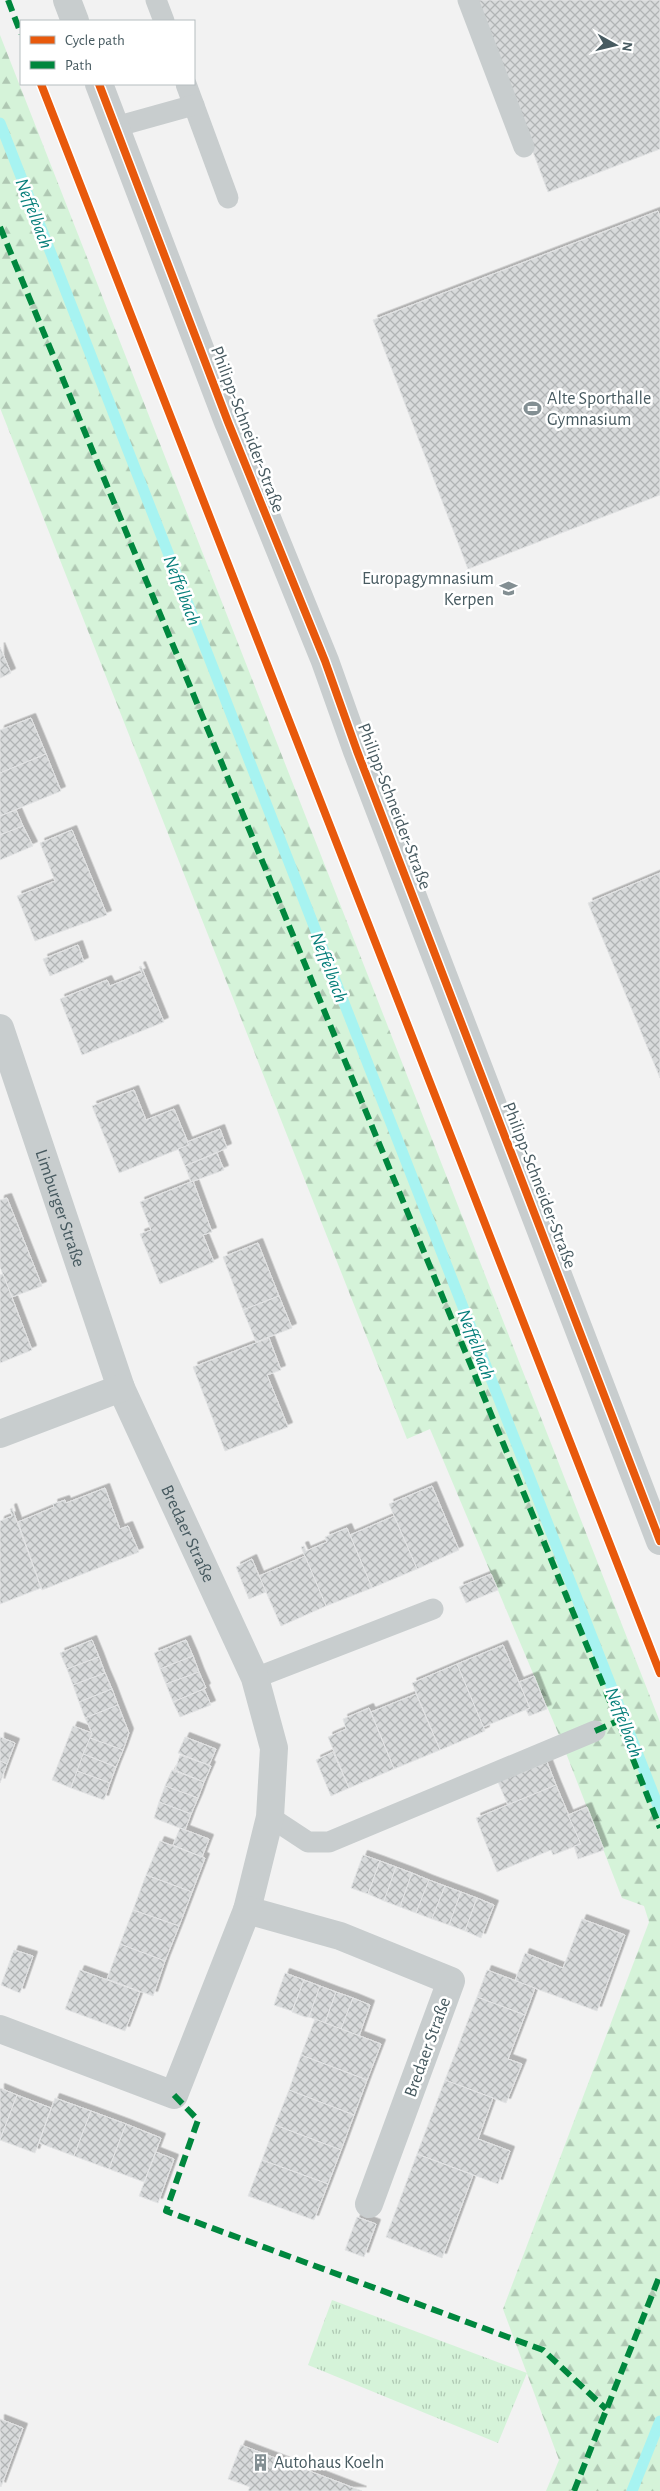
<svg xmlns="http://www.w3.org/2000/svg" width="660" height="2491" viewBox="0 0 660 2491" font-family="'Alegreya Sans',sans-serif">
	<style>
		.forest { fill: url(#forest-firs) }
		.park { fill: url(#park-tufts) }
		.lines { fill: none; stroke-linecap: round; stroke-linejoin: round }
		.stream { stroke: #a7f3f1; stroke-width: 11 }
		.building { fill: url(#building-cross-hatch); stroke: #e3e4e5; filter: url(#shadow) }
		.lane { stroke: #c8cdce; stroke-width: 21 }
		.street { stroke: #c8cdce; stroke-width: 28 }
		.quiet { stroke: #00873e; stroke-width: 6; stroke-dasharray: 12 6; stroke-linecap: butt }
		.cycleway-casing { stroke: #fff; stroke-width: 11 }
		.cycleway { stroke: #e8590c; stroke-width: 8 }
		.labels { text-anchor: middle; stroke-width: 5; stroke-linejoin: round; paint-order: stroke }
		.poi-label { font-size: 18px; fill: #475a60; stroke: #fff; text-anchor: start }
		.street-label { font-size: 18px; fill: #475a60; stroke: #fff }
		.water-label { font-size: 19px; font-style: italic; fill: #077f7b; stroke: #fff }
	</style>
	<defs>
		<pattern id="forest-firs" width="22" height="20" patternUnits="userSpaceOnUse" patternTransform="scale(1.25)"><rect width="22" height="20" fill="#d5f3d9"/><path d="M5 1l3.5 6h-7zM16 11l3.5 6h-7z" fill="#afc8b3"/></pattern>
		<pattern id="park-tufts" width="24" height="20" patternUnits="userSpaceOnUse" patternTransform="scale(1.25)"><rect width="24" height="20" fill="#d5f3d9"/><path d="M3 7l-1-3M5 7V3M7 7l1-3M15 17l-1-3M17 17v-4M19 17l1-3" fill="none" stroke="#afc8b3"/></pattern>
		<pattern id="building-cross-hatch" width="8" height="8" patternUnits="userSpaceOnUse" patternTransform="scale(1.25)"><rect width="8" height="8" fill="#d8dadb"/><path d="M0 0l8 8M0 8l8-8" fill="none" stroke="#b1b4b5"/></pattern>
		<filter id="shadow"><feDropShadow dx="4.5" dy="-4.5" stdDeviation="0" flood-color="#0004"/></filter>
	</defs>
	<rect width="100%" height="100%" fill="#f2f2f2"/>
	<path class="forest" d="M0 35 660 1722V2491H546L559 2460 503 2309 649 1922 644 1906 622 1898 559 1735 430 1429 407 1439 0 408Z"/>
	<path class="park" d="M332 2300 527 2373 498 2443 308 2365Z"/>
	<g class="lines">
		<g class="stream">
			<path d="M0 123 660 1811"/>
			<path d="M632 2491 660 2421"/>
		</g>
	</g>
	<g class="building">
		<path d="M476 0H660V149L548 192Z"/>
		<path d="M658 211 660 217V495L468 569 373 320Z"/>
		<path d="M0 647 11 673 0 678Z"/>
		<path d="M31 718 46 754 0 773V730Z"/>
		<path d="M46 754 61 791 0 816V773Z"/>
		<path d="M16 810 23 826 0 835V816Z"/>
		<path d="M23 826 33 846 0 860V835Z"/>
		<path d="M72 830 107 915 35 941 17 896 55 881 40 843Z"/>
		<path d="M660 873V1078L588 903Z"/>
		<path d="M78 945 84 962 50 976 43 959Z"/>
		<path d="M141 966 164 1022 82 1055 60 999 107 980 110 986 142 973 139 967Z"/>
		<path d="M134 1090 146 1120 174 1109 189 1145 119 1173 92 1106Z"/>
		<path d="M220 1129 227 1148 185 1166 178 1149 189 1145 187 1142Z"/>
		<path d="M217 1153 224 1170 191 1182 185 1166Z"/>
		<path d="M193 1181 212 1232 203 1235 214 1262 160 1284 140 1234 151 1230 140 1202Z"/>
		<path d="M7 1198 42 1286 12 1297 0 1267V1200Z"/>
		<path d="M258 1243 279 1296 243 1310 223 1257Z"/>
		<path d="M3 1274 32 1350 0 1363V1275Z"/>
		<path d="M279 1296 292 1328 256 1342 243 1310Z"/>
		<path d="M269 1338 281 1370 267 1375 288 1427 225 1451 193 1367Z"/>
		<path d="M432 1486 459 1550 417 1569 389 1504Z"/>
		<path d="M105 1488 120 1529 128 1526 139 1552 42 1590 18 1522 54 1507 53 1504 65 1500 66 1503Z"/>
		<path d="M12 1508 41 1588 0 1604V1521L12 1516 10 1509Z"/>
		<path d="M394 1516 417 1569 372 1588 350 1535Z"/>
		<path d="M347 1528 372 1588 326 1606 301 1547 304 1546 306 1551 327 1542 325 1537Z"/>
		<path d="M305 1556 326 1606 281 1626 259 1576Z"/>
		<path d="M252 1559 266 1592 249 1599 236 1567Z"/>
		<path d="M491 1574 498 1590 466 1603 459 1587Z"/>
		<path d="M92 1640 99 1657 67 1669 60 1653Z"/>
		<path d="M186 1640 193 1656 160 1669 154 1653Z"/>
		<path d="M503 1645 530 1708 483 1727 457 1664Z"/>
		<path d="M193 1656 199 1672 166 1684 160 1669Z"/>
		<path d="M99 1657 105 1673 73 1685 67 1669Z"/>
		<path d="M457 1664 485 1731 440 1750 412 1683Z"/>
		<path d="M199 1672 206 1688 173 1702 166 1684Z"/>
		<path d="M105 1673 112 1689 79 1702 73 1685Z"/>
		<path d="M534 1676 547 1709 529 1716 526 1710 530 1708 519 1682Z"/>
		<path d="M112 1689 118 1705 85 1718 79 1702Z"/>
		<path d="M204 1689 211 1705 180 1717 173 1702Z"/>
		<path d="M416 1694 440 1750 394 1769 371 1712Z"/>
		<path d="M118 1705 129 1733 123 1750 90 1738 92 1733 85 1718Z"/>
		<path d="M369 1708 394 1769 349 1788 328 1737 346 1729 343 1719Z"/>
		<path d="M73 1726 92 1733 71 1788 52 1780Z"/>
		<path d="M0 1737 15 1743 7 1764 0 1761Z"/>
		<path d="M185 1737 216 1749 209 1765 178 1753Z"/>
		<path d="M90 1738 123 1750 116 1767 83 1754Z"/>
		<path d="M333 1752 349 1788 331 1796 316 1760Z"/>
		<path d="M83 1754 116 1767 110 1783 77 1771Z"/>
		<path d="M180 1755 211 1766 204 1782 175 1770Z"/>
		<path d="M0 1761 7 1764 0 1783Z"/>
		<path d="M547 1762 556 1785 508 1805 498 1782Z"/>
		<path d="M172 1770 204 1782 198 1798 165 1786Z"/>
		<path d="M77 1771 110 1783 104 1800 71 1788Z"/>
		<path d="M556 1785 581 1844 553 1855 551 1850 497 1872 476 1818Z"/>
		<path d="M165 1786 198 1798 191 1814 159 1802Z"/>
		<path d="M159 1802 191 1814 185 1830 154 1818Z"/>
		<path d="M587 1807 604 1850 578 1859 574 1846 581 1844 568 1815Z"/>
		<path d="M180 1828 209 1839 202 1857 173 1845Z"/>
		<path d="M160 1841 205 1858 192 1892 146 1875Z"/>
		<path d="M363 1855 380 1861 368 1894 351 1888Z"/>
		<path d="M380 1861 396 1867 384 1901 368 1894Z"/>
		<path d="M396 1867 412 1873 400 1907 384 1901Z"/>
		<path d="M412 1873 429 1880 416 1913 400 1907Z"/>
		<path d="M146 1875 192 1892 179 1926 133 1910Z"/>
		<path d="M429 1880 445 1886 432 1919 416 1913Z"/>
		<path d="M445 1886 461 1892 449 1925 432 1919Z"/>
		<path d="M461 1892 477 1898 465 1931 449 1925Z"/>
		<path d="M477 1898 494 1905 481 1938 465 1931Z"/>
		<path d="M133 1910 179 1926 165 1961 120 1944Z"/>
		<path d="M582 1919 625 1935 597 2011 515 1981 525 1953 563 1968Z"/>
		<path d="M120 1944 165 1961 153 1996 107 1979Z"/>
		<path d="M14 1950 33 1956 20 1993 1 1985Z"/>
		<path d="M80 1970 140 1992 125 2031 65 2009Z"/>
		<path d="M487 1970 535 1988 525 2015 477 1997Z"/>
		<path d="M285 1973 304 1980 292 2011 274 2005Z"/>
		<path d="M304 1980 320 1986 309 2017H305L292 2012Z"/>
		<path d="M320 1986 336 1992 325 2023 309 2017Z"/>
		<path d="M336 1992 353 1998 341 2029 325 2023Z"/>
		<path d="M477 1997 525 2015 508 2059 522 2064 506 2103 445 2080Z"/>
		<path d="M353 1998 370 2005 359 2036 341 2029Z"/>
		<path d="M315 2019 381 2044 367 2080 301 2055Z"/>
		<path d="M301 2055 367 2080 354 2115 289 2090Z"/>
		<path d="M445 2080 493 2098 478 2139 510 2151 498 2184 417 2154Z"/>
		<path d="M0 2088 17 2095 0 2140Z"/>
		<path d="M289 2090 354 2115 341 2150 275 2125Z"/>
		<path d="M17 2095 51 2108 35 2153 0 2140Z"/>
		<path d="M55 2098 91 2111 74 2156 39 2143Z"/>
		<path d="M91 2111 126 2124 109 2169 74 2156Z"/>
		<path d="M126 2124 161 2138 144 2182 109 2169Z"/>
		<path d="M275 2125 341 2150 328 2184 262 2160Z"/>
		<path d="M156 2152 174 2159 158 2203 139 2196Z"/>
		<path d="M417 2154 473 2175 442 2258 386 2237Z"/>
		<path d="M262 2160 328 2184 314 2220 248 2196Z"/>
		<path d="M357 2217 376 2224 364 2257 345 2250Z"/>
		<path d="M0 2419 23 2428 1 2487 0 2486Z"/>
		<path d="M241 2445 362 2491H248L250 2487 228 2479Z"/>
	</g>
	<g class="lines">
		<g class="lane">
			<path d="M156 0 164 21"/>
			<path d="M468 0 524 147"/>
			<path d="M186 84 228 198"/>
			<path d="M115 127 194 105"/>
			<path d="M255 1678 433 1609"/>
			<path d="M270 1817 308 1842H329L595 1731"/>
		</g>
		<g class="street">
			<path d="M67 0 75 21"/>
			<path d="M99 84 228 422 325 661 357 751 660 1541"/>
			<path id="s1" d="M0 1028 121 1388 255 1678 274 1748 270 1817 247 1910 174 2095 0 2029"/>
			<path d="M0 1434 121 1388"/>
			<path d="M247 1910 340 1936 451 1981 369 2204"/>
		</g>
		<g class="quiet">
			<path d="M8 0 21 34"/>
			<path d="M0 227 618 1721 660 1828"/>
			<path d="M595 1731 618 1721"/>
			<path d="M174 2095 198 2120 166 2211 543 2350 606 2409"/>
			<path d="M574 2491 660 2275"/>
		</g>
		<defs>
			<g id="cycleway">
				<path d="M41 84 660 1673"/>
				<path d="M99 84 228 422 325 661 357 751 660 1541"/>
			</g>
		</defs>
		<use href="#cycleway" class="cycleway-casing"/>
		<use href="#cycleway" class="cycleway"/>
	</g>
	<defs>
		<symbol id="stadium-bare" viewBox="-9 -9 18 18"><path d="M0-5a6.5 5 0 1 0 0 10a6.5 5 0 1 0 0-10ZM-3.5-1.8h7v3.6h-7Z" fill="#838f93" stroke="#fff" stroke-width="2.5" paint-order="stroke"/></symbol>
		<symbol id="school-bare" viewBox="-9 -9 18 18"><path d="M0-5L7-2L0 1L-7-2ZM-4 1L0 2.5L4 1V4Q0 6-4 4Z" fill="#838f93" stroke="#fff" stroke-width="2.5" paint-order="stroke"/></symbol>
		<symbol id="building-bare" viewBox="-9 -9 18 18"><path d="M-4-6H4V6H1V3H-1V6H-4ZM-2.5-4.3h1.7v1.8h-1.7ZM.8-4.3h1.7v1.8H.8ZM-2.5-1h1.7V.8h-1.7ZM.8-1h1.7V.8H.8Z" fill="#838f93" stroke="#fff" stroke-width="2.5" paint-order="stroke"/></symbol>
	</defs>
	<g fill-rule="evenodd">
		<use href="#stadium-bare" x="520" y="396" width="25" height="25"/>
		<use href="#school-bare" x="496" y="576" width="25" height="25"/>
		<use href="#building-bare" x="248" y="2450" width="25" height="25"/>
	</g>
	<g class="labels">
		<g class="poi-label">
			<text x="547" y="404">Alte Sporthalle<tspan x="547" dy="21">Gymnasium</tspan></text>
			<text x="494" y="584" text-anchor="end">Europagymnasium<tspan x="494" dy="21">Kerpen</tspan></text>
			<text x="274" y="2468">Autohaus Koeln</text>
		</g>
		<g class="street-label">
			<text transform="translate(248 429) rotate(69)" y="6">Philipp-Schneider-Straße</text>
			<text transform="translate(395 806) rotate(69)" y="6">Philipp-Schneider-Straße</text>
			<text transform="translate(540 1185) rotate(69)" y="6">Philipp-Schneider-Straße</text>
			<text dy="6" stroke="none"><textPath href="#s1" startOffset="190">Limburger Straße</textPath></text>
			<text dy="6" stroke="none"><textPath href="#s1" startOffset="540">Bredaer Straße</textPath></text>
			<text transform="translate(427 2047) rotate(-70)" y="6">Bredaer Straße</text>
		</g>
		<g class="water-label">
			<text transform="translate(35 213) rotate(69)" y="7">Neffelbach</text>
			<text transform="translate(183 590) rotate(69)" y="7">Neffelbach</text>
			<text transform="translate(330 967) rotate(69)" y="7">Neffelbach</text>
			<text transform="translate(477 1344) rotate(69)" y="7">Neffelbach</text>
			<text transform="translate(625 1722) rotate(69)" y="7">Neffelbach</text>
		</g>
	</g>
	<rect x="20" y="20" width="175" height="65" fill="#ffffff" stroke="#b5bdbf"/>
	<rect x="30" y="36" width="25" height="8" fill="#e8590c" stroke="#b5bdbf"/>
	<text x="65" y="45" font-size="15" fill="#475a60">Cycle path</text>
	<rect x="30" y="61" width="25" height="8" fill="#00873e" stroke="#b5bdbf"/>
	<text x="65" y="70" font-size="15" fill="#475a60">Path</text>
	<g transform="translate(615 45) rotate(98)" stroke="#ffffff" stroke-width="4" paint-order="stroke">
	<path d="M0-4L9 19L0 12L-9 19Z" fill="#475a60"/>
	<text y="-8" font-size="14" font-weight="bold" text-anchor="middle" fill="#475a60">N</text>
	</g>
</svg>
